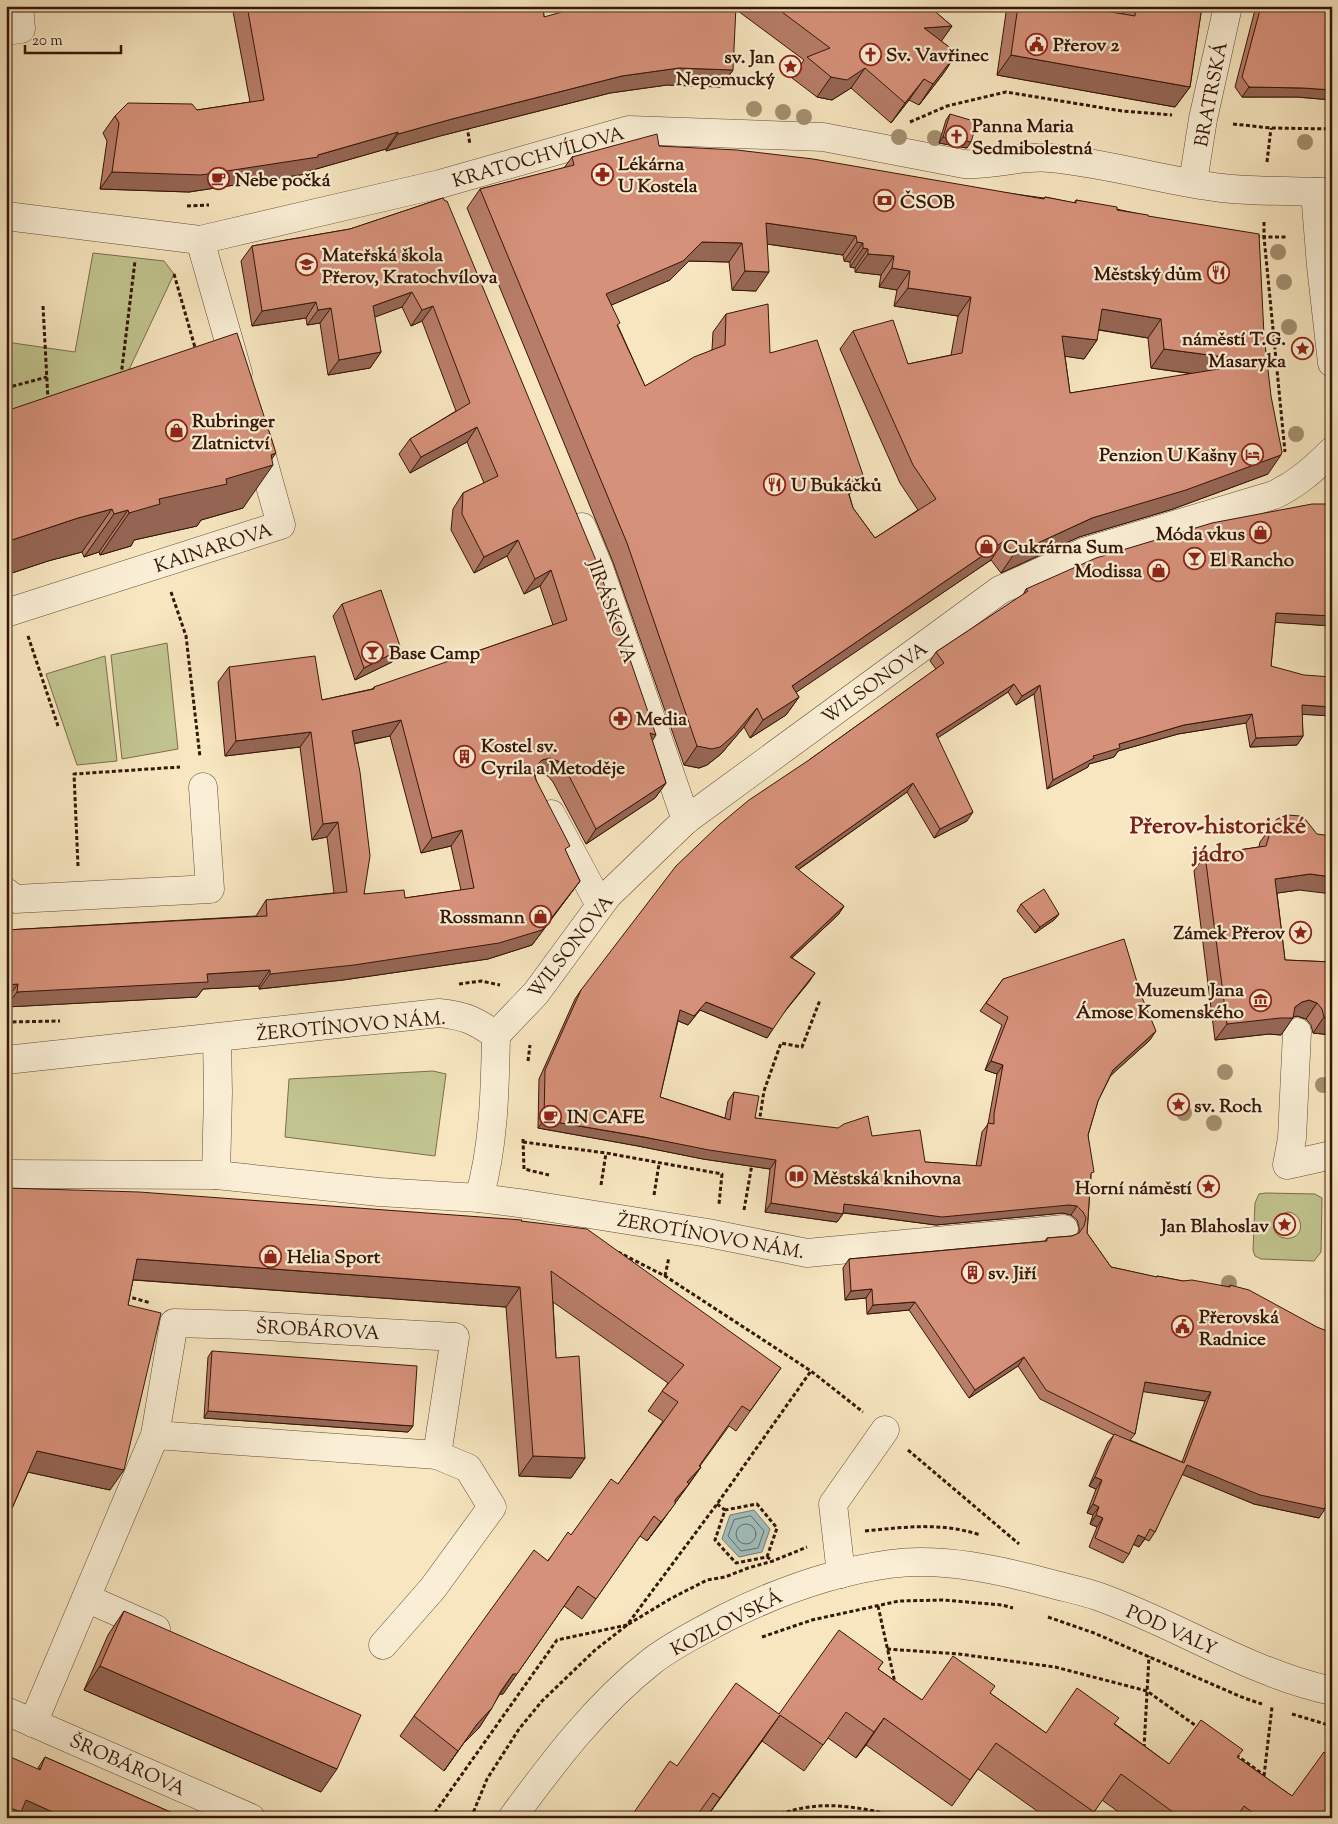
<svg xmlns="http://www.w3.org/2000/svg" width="1338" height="1824" viewBox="0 0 1338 1824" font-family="'Sorts Mill Goudy',serif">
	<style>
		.green { fill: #c1c48f; stroke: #7c6d4b; fill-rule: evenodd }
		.water { fill: #a0bdbb; stroke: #767a73 }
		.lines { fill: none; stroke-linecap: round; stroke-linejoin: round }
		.shore { stroke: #6b6a61; stroke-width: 1 }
		.minor-casing { stroke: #664a35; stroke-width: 29 }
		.path { stroke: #361607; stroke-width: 3; stroke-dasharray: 4 2.5; stroke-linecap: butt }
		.minor { stroke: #faefd6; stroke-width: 28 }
		.tree { fill: #a49071 }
		.wall { fill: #b87d69; stroke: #361607; fill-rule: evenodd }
		.shaded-wall { fill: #966655; stroke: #361607 }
		.building { fill: #d6917a; stroke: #361607; fill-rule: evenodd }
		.labels { text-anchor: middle; stroke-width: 4.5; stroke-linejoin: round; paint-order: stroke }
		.poi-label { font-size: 19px; font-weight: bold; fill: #361607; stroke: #faefd6; text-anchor: start }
		.street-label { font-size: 19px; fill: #361607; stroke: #faefd6 }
		.district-label { font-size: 24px; font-weight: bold; fill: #7a1f14; stroke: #faefd6 }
	</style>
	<rect width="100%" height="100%" fill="#f7e6c0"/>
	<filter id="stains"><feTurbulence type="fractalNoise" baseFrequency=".004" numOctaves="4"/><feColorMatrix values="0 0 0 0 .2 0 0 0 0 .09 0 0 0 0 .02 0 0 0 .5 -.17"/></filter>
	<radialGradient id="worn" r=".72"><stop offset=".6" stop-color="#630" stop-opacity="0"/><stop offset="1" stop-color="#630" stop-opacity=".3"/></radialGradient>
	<g class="green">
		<path d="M93 253 164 261 174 274 119 391 6 431V342L75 352Z"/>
		<path d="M167 643 178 749 122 759 111 655Z"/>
		<path d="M105 656 117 761 77 765 46 674Z"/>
		<path d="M433 1071 446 1074 435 1156 285 1137 289 1079Z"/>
		<path d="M1266 1193 1315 1194 1322 1198 1321 1252 1314 1261 1261 1259 1255 1256 1253 1250 1255 1203 1259 1194ZM1288 1212C1294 1213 1298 1216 1300 1222 1306 1246 1262 1243 1277 1216Z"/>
	</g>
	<path class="water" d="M754 1510 770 1529 762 1552 739 1557 722 1539 730 1515Z"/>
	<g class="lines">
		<g class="shore">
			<path d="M751 1516 764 1531 758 1548 741 1551 728 1536 734 1520Z"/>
			<circle cx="746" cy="1534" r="10"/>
		</g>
		<defs>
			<g id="minor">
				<path d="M6 31 21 29 19 6"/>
				<path d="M1193 182 1203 119 1228 6"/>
				<path d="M1315 192 1321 266 1332 363"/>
				<path d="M6 216 200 240 440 184 629 130 823 137 964 164C993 166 1021 155 1050 158 1108 163 1164 181 1222 188 1258 192 1295 191 1332 192"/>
				<path d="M200 240 238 373"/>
				<path d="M582 527 599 568 686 820"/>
				<path d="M6 613 281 525 257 439"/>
				<path d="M551 814 600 905"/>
				<path d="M6 892 15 899 210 889 203 787"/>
				<path d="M1297 1032 1292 1138 1287 1165 1332 1155"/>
				<path d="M496 1035 536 993 608 895 686 820 1000 590 1084 552 1274 495C1297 484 1314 469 1332 451"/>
				<path d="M6 1060 439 1013C466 1016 474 1020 496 1035"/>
				<path d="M6 1174 216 1175 379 1192 479 1198C494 1146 495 1090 496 1035"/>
				<path d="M216 1175 218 1093 217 1038"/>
				<path d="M479 1198 526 1204 708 1233 807 1253 1064 1229"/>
				<path d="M155 1435 437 1455"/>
				<path d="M841 1574 833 1504 885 1430"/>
				<path d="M86 1598 156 1629"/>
				<path d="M6 1711 251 1818"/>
				<path d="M33 1723 155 1435 174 1323 245 1325 455 1337 437 1455 468 1468 492 1507 433 1588 383 1645"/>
				<path d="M512 1818C554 1761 596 1705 652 1661 674 1644 701 1631 725 1618 777 1592 832 1572 890 1564 942 1557 1001 1570 1052 1584 1067 1588 1082 1591 1097 1596 1177 1624 1249 1673 1332 1691"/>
			</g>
		</defs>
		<use href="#minor" class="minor-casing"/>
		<g class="path">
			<path d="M910 122 947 106 1006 92 1122 111 1172 115"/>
			<path d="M1233 124 1271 128 1332 129"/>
			<path d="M467 126 470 145"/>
			<path d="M1267 162 1271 128"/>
			<path d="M187 206 209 205"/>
			<path d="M1264 222V237H1288"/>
			<path d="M1256 236 1264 237 1285 452"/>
			<path d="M174 274 196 351"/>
			<path d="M43 306 48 400"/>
			<path d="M121 376 135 261"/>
			<path d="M6 388 47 377"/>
			<path d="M171 592 186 636 200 757"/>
			<path d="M28 636 58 726"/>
			<path d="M78 866 74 774 180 767"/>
			<path d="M459 984 481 981 500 985"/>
			<path d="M6 1022 60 1021"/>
			<path d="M528 1061 530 1045"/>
			<path d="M759 1123 764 1091 781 1043 802 1047 820 1000"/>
			<path d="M523 1139 524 1169 549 1175"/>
			<path d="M523 1142 606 1153 722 1174 719 1204"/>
			<path d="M601 1185 606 1153"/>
			<path d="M654 1195 659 1164"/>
			<path d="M744 1210 752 1164"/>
			<path d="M618 1252 665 1276 811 1371 863 1412"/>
			<path d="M665 1276 669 1257"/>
			<path d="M126 1296 151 1303"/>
			<path d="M908 1450 1019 1544"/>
			<path d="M717 1504 725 1510"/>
			<path d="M865 1531C905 1527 942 1522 980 1535"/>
			<path d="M767 1557 777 1528 757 1504 725 1510 715 1540 736 1563 767 1557 773 1561"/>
			<path d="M878 1606 895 1683"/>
			<path d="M1048 1617 1094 1633 1244 1698 1262 1704"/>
			<path d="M762 1637 812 1620 899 1601 943 1600 1002 1605 1013 1608"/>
			<path d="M887 1649 959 1654 1055 1667 1147 1691 1199 1728"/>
			<path d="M1292 1714 1332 1726"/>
			<path d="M1144 1748 1149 1656"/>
			<path d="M1236 1755 1264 1775"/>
			<path d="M1264 1776 1272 1707"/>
			<path d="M431 1818 557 1640 627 1625 717 1504 811 1371"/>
			<path d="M471 1818 487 1779 519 1729 542 1701 594 1651 627 1625 670 1599 707 1580 725 1577 748 1568 773 1561 807 1547"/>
			<path d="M768 1818C778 1815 788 1811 798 1809 834 1801 868 1809 903 1818"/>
		</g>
		<use href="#minor" class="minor"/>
	</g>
	<g class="tree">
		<circle cx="754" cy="109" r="8"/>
		<circle cx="783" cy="112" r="8"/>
		<circle cx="804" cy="117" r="8"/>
		<circle cx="899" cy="137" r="8"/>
		<circle cx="935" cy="138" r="8"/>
		<circle cx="1305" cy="142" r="8"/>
		<circle cx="1278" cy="252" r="8"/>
		<circle cx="1284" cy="282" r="8"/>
		<circle cx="1289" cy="327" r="8"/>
		<circle cx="1296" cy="434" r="8"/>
		<circle cx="1225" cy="1072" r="8"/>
		<circle cx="1323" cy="1085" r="8"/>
		<circle cx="1184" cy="1113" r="8"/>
		<circle cx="1214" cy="1123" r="8"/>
		<circle cx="1229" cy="1283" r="8"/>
	</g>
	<g class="wall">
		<path d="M232 6H543L544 17 733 70 721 87 667 85 610 93 440 136 386 151V149L309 171 306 174 189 192 100 189 107 141 103 133 115 116 197 110 250 102Z"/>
		<path d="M741 6H933L932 9 952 26 941 41 957 53 943 74 919 105 909 100 891 123 851 88 832 100 817 97 792 78 804 60 738 11Z"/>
		<path d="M1007 6H1075L1123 14 1124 6H1202L1190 87 1175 107 997 75Z"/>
		<path d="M1256 6H1332V100L1297 97H1242L1235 87Z"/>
		<path d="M950 114 967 148 939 143 946 120Z"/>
		<path d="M659 146 1044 198 1045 197 1074 203 1076 200 1148 216 1268 474 1173 509 1079 537 1001 573 991 560 796 692 799 697 786 715 750 738 744 727 721 754 707 765 699 768 684 765 613 562 467 208 480 189 564 168 572 157ZM767 244 843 255 844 261 850 262V267L855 268V272L881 275 879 287 897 290 894 306 958 316 951 355 908 364 853 331 840 349 900 483 918 510 875 538 853 508 849 494H850L770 353 726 314 713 332 712 350 645 386 618 326 611 305 670 280 689 261 729 262 732 290 756 291ZM1098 330 1148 338 1151 368 1193 374 1070 393 1065 356 1084 359 1097 340Z"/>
		<path d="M443 198 652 741 666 783 655 798 586 844 553 782 548 776 539 773 535 775 536 780 566 852 580 881 532 945 488 959 343 980 259 989V986L203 989 197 997 6 1007V930L256 916 266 900 334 893 327 837 312 840 300 747 225 756 218 682 229 667 322 700 372 689 374 687 464 659 466 655 553 625 540 586 524 594 507 556 474 573 451 530 453 509 463 493 484 483 467 442 410 473 399 454 410 439 456 411 422 321 411 326 402 307 374 317 381 352 370 368 328 375 320 323 307 325 306 318 252 326 241 261 252 246 350 229ZM390 736 421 853 451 846 461 890 405 898 364 894 354 744Z"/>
		<path d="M6 411 272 459 243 508 201 520 197 526 134 540 131 546 100 555 99 552 84 557 82 552 48 561 6 575Z"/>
		<path d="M1332 504V626L1275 622 1271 666 1332 716 1302 714 1303 736 1297 745 1250 747 1246 723 1178 734 1118 751 1114 757 1089 764 1088 767 1047 789 1034 694 1016 705 1008 692 937 738 967 821 934 838 907 792 798 870 844 906 838 915 792 958 815 973 783 1013 767 1038 700 1010 688 1025 678 1021 660 1097 725 1118 728 1101 734 1092 755 1118 872 1136 925 1162 976 1166 982 1132 988 1124 997 1074 985 1070 1002 1025 980 1011 1003 979 1150 1040 1111 1075 1098 1101 1088 1135 1091 1176 1087 1233 1111 1267 1156 1277 1157 1276 1183 1281 1229 1287 1230 1285 1319 1518 1254 1504 1182 1474 1155 1532 1149 1541 1145 1539 1139 1547 1133 1544 1129 1554 1123 1563 1089 1547 1097 1527 1090 1524 1093 1515 1087 1513 1096 1489 1089 1486 1108 1442 1114 1435 1040 1399 1018 1366 969 1398 909 1310 867 1314 866 1298 845 1300 843 1268 849 1259 1045 1241 1047 1238 1072 1236 1079 1233V1227L1077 1220 1071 1215 1063 1213 936 1225 843 1213 837 1222 765 1212 770 1169 703 1159 638 1146 538 1128 539 1079 575 999 581 990 809 760 936 669 930 661 936 652 1023 595 1026 589ZM1143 1391 1205 1401 1182 1462 1130 1440 1135 1434Z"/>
		<path d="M342 604 392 662 355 680 333 616Z"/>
		<path d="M1272 826 1299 890 1277 893 1285 960 1332 962V1035L1313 1033 1311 1025 1306 1019 1297 1016 1293 1017 1281 1035 1269 1034 1215 1040 1194 871 1205 855 1259 847 1260 842Z"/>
		<path d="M1021 904 1059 914 1054 920 1035 933 1017 911Z"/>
		<path d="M6 1188 521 1221 781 1368 736 1431 729 1426 700 1466 701 1467 687 1487 647 1541 640 1536 582 1619 564 1606 503 1694H500L479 1728 463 1744 444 1771 400 1736 414 1716 548 1560 618 1484 663 1421 648 1411 668 1383 553 1302 556 1358 585 1458 571 1478 519 1476 506 1307 133 1280 128 1305 110 1490 28 1472 6 1522Z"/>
		<path d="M212 1351 413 1426 408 1432 204 1418 208 1357Z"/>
		<path d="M124 1611 321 1792 84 1690 108 1635Z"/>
		<path d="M883 1662 878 1669 922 1700 990 1693 1046 1733 1115 1724 1169 1764 1237 1757 1292 1796 1332 1818H1127L1102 1800 1090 1818H1047L978 1769 952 1806 866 1745 856 1758 828 1738 804 1771 762 1741 706 1818H630L677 1766 779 1714Z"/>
		<path d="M45 1757 184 1818 38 1768Z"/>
	</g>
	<g class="shaded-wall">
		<path d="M952 26 938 46 924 28Z"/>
		<path d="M957 53 943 74 919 105 933 84Z"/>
		<path d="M1011 55 1190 87 1175 107 997 75Z"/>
		<path d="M679 68 733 70 721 87 667 85 610 93 440 136 386 151 398 134 452 119 622 76Z"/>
		<path d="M865 68 851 88 832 100 817 97 831 77Z"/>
		<path d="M924 79 909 100 891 123 905 103Z"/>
		<path d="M1249 87 1303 88 1332 90V100L1297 97H1242Z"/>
		<path d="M398 132 386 149 309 171 306 174 189 192 100 189 112 172 318 155Z"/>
		<path d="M943 137 971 142 967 148 939 143Z"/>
		<path d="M766 223 856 236 843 255 753 242Z"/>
		<path d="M702 242 742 243 729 262 689 261 670 280 593 313 606 294Z"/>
		<path d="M857 242 863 243 850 262 844 261Z"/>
		<path d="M863 248 868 249 855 268 850 267Z"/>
		<path d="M868 254 894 256 881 275 855 272Z"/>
		<path d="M892 268 910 271 897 290 879 287Z"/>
		<path d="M745 271 769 272 756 291 732 290Z"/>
		<path d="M908 288 971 297 958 316 894 306Z"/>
		<path d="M412 292 402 307 362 322 373 306Z"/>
		<path d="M316 302 306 318 252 326 262 311Z"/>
		<path d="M433 306 422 321 411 326 422 310Z"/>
		<path d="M331 308 320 323 307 325 318 310Z"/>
		<path d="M1102 309 1161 319 1148 338 1089 328Z"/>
		<path d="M1062 336 1097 340 1084 359 1049 354Z"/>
		<path d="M1164 349 1262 362 1249 381 1151 368Z"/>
		<path d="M381 352 370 368 328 375 339 360Z"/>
		<path d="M477 427 467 442 410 473 421 457Z"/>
		<path d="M276 453 266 467 273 465 243 508 201 520 197 526 134 540 131 546 100 555 129 513 159 499 226 479 271 455Z"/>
		<path d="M1281 455 1268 474 1173 509 1079 537 1001 573 1014 554 1092 518Z"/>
		<path d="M863 475 850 494 832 501 845 482Z"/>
		<path d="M112 509 82 552 48 561 6 575V542L78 518Z"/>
		<path d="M128 510 99 552 84 557 114 514Z"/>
		<path d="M518 540 507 556 474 573 484 557Z"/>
		<path d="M1004 541 991 560 779 704 792 686Z"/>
		<path d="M551 570 540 586 524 594 535 579Z"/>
		<path d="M1276 613 1332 616V626L1270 622Z"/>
		<path d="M401 649 392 662 355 680 364 668Z"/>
		<path d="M1014 684 1008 692 930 743 936 734Z"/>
		<path d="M1040 685 1034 694 1016 705 1022 696Z"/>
		<path d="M799 697 786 715 750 738 763 720Z"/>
		<path d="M1302 705 1332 707V716L1296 714Z"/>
		<path d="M757 708 744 727 721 754 707 765 699 768 684 765 697 746Z"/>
		<path d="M1252 714 1246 723 1178 734 1118 751 1114 757 1089 764 1088 767 1047 789 1053 780 1093 756 1119 744 1184 725Z"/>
		<path d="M401 720 390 736 341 746 352 731Z"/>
		<path d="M311 732 300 747 225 756 236 741Z"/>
		<path d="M650 733 656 735 646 751Z"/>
		<path d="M1303 736 1297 745 1250 747 1256 738Z"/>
		<path d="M550 758 558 761 548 776 539 773 531 775 537 765 542 760Z"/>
		<path d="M666 783 655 798 586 844 596 829Z"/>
		<path d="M913 783 907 792 789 876 795 867Z"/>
		<path d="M973 812 967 821 934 838 940 829Z"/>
		<path d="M338 822 327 837 312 840 323 824Z"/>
		<path d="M462 830 451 846 421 853 432 838Z"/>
		<path d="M1310 874 1332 877V894L1299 890 1264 895 1275 879Z"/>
		<path d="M580 881 532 945 488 959 343 980 259 989 270 974Z"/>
		<path d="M844 906 838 915 784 965 790 957Z"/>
		<path d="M1059 914 1054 920 1035 933 1040 927Z"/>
		<path d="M270 970 259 986 203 989 197 997 6 1007 17 992 207 974Z"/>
		<path d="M815 973 809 982 782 1015 788 1007Z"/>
		<path d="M18 984 7 999H6V985Z"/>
		<path d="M1309 1000 1317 1003 1306 1019 1297 1016 1290 1018H1293L1281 1035 1269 1034 1215 1040 1227 1024 1295 1007 1302 1002Z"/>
		<path d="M706 1002 773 1029 767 1038 700 1010 688 1025 674 1019 680 1010Z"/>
		<path d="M1324 1017 1332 1018V1035L1313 1033Z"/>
		<path d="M1156 1031 1150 1040 1107 1079 1113 1070Z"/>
		<path d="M991 1061 1003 1065 997 1074 985 1070Z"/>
		<path d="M544 1120 776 1160 770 1169 703 1159 638 1146 538 1128Z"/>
		<path d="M771 1203 843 1214 837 1222 765 1212Z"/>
		<path d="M844 1204 1069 1205 1077 1206 1071 1215 1063 1213 936 1225 838 1212Z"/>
		<path d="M137 1259 520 1287 506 1307 123 1279Z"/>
		<path d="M872 1289 866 1298 845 1300 851 1291Z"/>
		<path d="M915 1302 909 1310 867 1314 873 1305Z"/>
		<path d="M1024 1357 1018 1366 969 1398 975 1390Z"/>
		<path d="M1145 1382 1211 1392 1205 1401 1139 1391Z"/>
		<path d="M208 1411 413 1426 408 1432 204 1418Z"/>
		<path d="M37 1451 124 1470 110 1490 23 1471Z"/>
		<path d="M533 1456 585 1458 571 1478 519 1476Z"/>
		<path d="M1187 1465 1325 1509 1319 1518 1254 1504 1181 1474Z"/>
		<path d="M701 1467 661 1523 647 1541 661 1522V1520L687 1482Z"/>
		<path d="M1095 1477 1102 1480 1096 1489 1089 1486Z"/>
		<path d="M1093 1504 1099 1507 1093 1515 1087 1513Z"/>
		<path d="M1096 1515 1103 1518 1097 1527 1090 1524Z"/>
		<path d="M1138 1535 1145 1538 1139 1547 1131 1543Z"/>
		<path d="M578 1586 503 1694H500L513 1674Z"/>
		<path d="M100 1666 337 1769 321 1792 84 1690Z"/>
		<path d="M492 1708 479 1728 463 1744 444 1771 477 1724Z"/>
		<path d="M780 1715 762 1741 706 1818 720 1798Z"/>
		<path d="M884 1718 866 1745 856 1758 874 1732Z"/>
		<path d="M26 1800 66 1818H6V1806Z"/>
	</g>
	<g class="building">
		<path d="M247 6H543L544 17 583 6H736L733 70 679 68 622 76 452 119 398 134V132L318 155V157L201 175 112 172 119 123 115 116 128 103 192 104 197 110 264 100Z"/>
		<path d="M774 6H932L931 8 952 26 924 28 957 53 933 84 924 79 905 103 865 68 847 80 831 77 807 57 830 48Z"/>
		<path d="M1018 6H1075L1135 16 1136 6H1202L1190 87 1011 55Z"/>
		<path d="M1261 6H1332V90L1303 88 1249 87 1242 77Z"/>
		<path d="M950 114 977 122 971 142 943 137Z"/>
		<path d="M657 134 659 146 737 150 813 159 1044 199 1045 197 1076 203V200L1117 207V210L1148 215V216L1259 234 1264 335 1271 396 1282 452 1281 455 1186 490 1092 518 1014 554 1004 541 792 686 799 697 763 720 757 708 734 735 720 747 712 749 697 746 627 543 480 189 574 165 572 157ZM766 223 856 236 857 242 863 243V248L868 249V254L894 256 892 268 910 271 908 288 971 297 962 353 908 364 893 320 853 331 913 465 936 499 875 538 853 508 845 482 863 475 817 340 770 353 768 304 726 314 725 345 694 357 645 386 617 325 620 323 606 294 683 261 702 242 742 243 745 271 769 272ZM1102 309 1161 319 1164 349 1262 362 1070 393 1062 336 1097 340Z"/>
		<path d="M443 198 445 201H447L595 558 656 735 650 733 666 783 596 829 564 766 558 761 550 758 542 760 537 765 534 773 536 780 570 846 565 849 580 881 542 930 499 943 354 965 270 974V970L207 974 208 982 17 992 18 984 6 985V930L267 916 266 900 347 892 338 822 323 824 311 732 236 741 229 667 315 656 322 700 374 689V687L449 661 468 659 466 655 567 620 551 570 535 579 518 540 484 557 462 514 463 493 498 476 477 427 421 457 410 439 470 403 433 306 422 310 412 292 373 306 381 352 339 360 331 308 318 310 316 302 262 311 252 246 350 229ZM401 720 432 838 462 830 474 888 405 898 404 890 364 894 370 856 360 772 352 731Z"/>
		<path d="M237 333 276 453 271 455 273 465 226 479 227 484 159 499 160 504 129 513 128 510 114 514 112 509 78 518 6 542V411Z"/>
		<path d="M1312 504H1332V616L1276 613 1271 666 1304 675 1332 677V707L1302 705 1303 736 1256 738 1252 714 1184 725 1119 744 1120 748 1093 756 1094 758 1053 780 1040 685 1022 696 1014 684 936 734 973 812 940 829 913 783 795 867 844 906 790 957 815 973 788 1007 773 1029 706 1002 694 1016 680 1010 660 1097 730 1120 734 1092 759 1096 755 1118 838 1128 844 1124 868 1116 872 1136 920 1130 925 1162 981 1166 988 1123 994 1124V1114L1003 1065 991 1061 1008 1017 986 1003 1003 979 1124 939 1141 995 1156 1031 1113 1070 1098 1101 1088 1135 1094 1172 1091 1173 1087 1233 1111 1267 1157 1277V1276L1183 1281 1192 1280 1230 1287V1285L1249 1290 1317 1327 1332 1333V1469L1325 1509 1260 1495 1187 1465 1155 1532 1150 1529 1145 1538 1138 1535 1129 1554 1095 1538 1103 1518 1096 1515 1099 1507 1093 1504 1102 1480 1095 1477 1114 1434 1184 1463 1211 1392 1145 1382 1135 1434 1046 1390 1024 1357 975 1390 915 1302 873 1305 872 1289 851 1291 849 1259 1047 1241V1238L1072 1236 1079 1233 1084 1226 1086 1218 1083 1212 1077 1206 1069 1205 942 1217 844 1204 843 1214 771 1203 776 1160 709 1150 644 1137 544 1120 545 1070 581 990 676 866 719 825 749 800 809 760 944 663 936 652 1028 591 1026 589 1096 558 1212 523Z"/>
		<path d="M381 590 401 649 364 668 342 604Z"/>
		<path d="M1288 815 1300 816 1305 819 1317 834 1332 836V877L1310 874 1275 879 1285 960 1332 962V1018L1324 1017 1322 1009 1317 1003 1309 1000 1302 1002 1295 1007 1293 1018H1280L1227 1024 1205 855 1266 846 1272 826 1277 819Z"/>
		<path d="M1044 889 1059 914 1040 927 1021 904Z"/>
		<path d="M6 1188 139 1192 522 1220 521 1221 587 1229 781 1368 750 1411 742 1406 699 1466 701 1467 687 1482 689 1484 675 1500V1504L661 1522 654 1516 596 1599 578 1586 517 1674H513L501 1691 492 1708 477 1724 458 1751 414 1716 534 1550 548 1561 568 1532 571 1535 611 1479 618 1484 678 1402 662 1391 684 1365 551 1271 556 1358 579 1356 585 1458 533 1456 520 1287 137 1259 128 1305 161 1313 124 1470 37 1451 6 1522V1389L8 1385H6Z"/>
		<path d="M212 1351 417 1366 413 1426 208 1411Z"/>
		<path d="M124 1611 361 1715 337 1769 100 1666Z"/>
		<path d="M839 1630 883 1662 878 1669 922 1700 953 1656 995 1686 990 1693 1046 1733 1077 1688 1119 1718 1114 1724 1169 1764 1201 1720 1243 1750 1237 1757 1292 1796 1324 1752 1332 1758V1818H1260L1244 1806 1236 1818H1181L1121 1774 1094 1812 996 1743 970 1780 884 1718 874 1732 846 1712 823 1745 780 1715 720 1798 713 1793 695 1818H630L670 1761 677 1766 736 1683 779 1714Z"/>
		<path d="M6 1755 40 1770 45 1757 184 1818H66L26 1800 21 1812 6 1806Z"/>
	</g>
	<defs>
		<symbol id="civic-ring" viewBox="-11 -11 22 22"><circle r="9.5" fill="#faefd6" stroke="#8f2418" stroke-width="1.5"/><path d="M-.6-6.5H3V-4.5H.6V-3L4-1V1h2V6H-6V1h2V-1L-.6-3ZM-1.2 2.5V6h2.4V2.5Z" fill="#8f2418"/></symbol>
		<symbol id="church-ring" viewBox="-11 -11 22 22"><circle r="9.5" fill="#faefd6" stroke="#8f2418" stroke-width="1.5"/><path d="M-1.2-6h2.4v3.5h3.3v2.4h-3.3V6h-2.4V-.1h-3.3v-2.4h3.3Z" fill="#8f2418"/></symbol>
		<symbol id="sight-ring" viewBox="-11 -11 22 22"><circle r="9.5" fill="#faefd6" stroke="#8f2418" stroke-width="1.5"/><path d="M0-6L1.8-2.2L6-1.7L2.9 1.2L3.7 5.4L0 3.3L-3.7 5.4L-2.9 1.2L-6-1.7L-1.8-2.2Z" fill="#8f2418"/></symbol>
		<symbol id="pharmacy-ring" viewBox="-11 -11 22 22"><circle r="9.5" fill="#faefd6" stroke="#8f2418" stroke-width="1.5"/><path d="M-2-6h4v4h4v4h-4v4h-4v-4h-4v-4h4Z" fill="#8f2418"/></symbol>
		<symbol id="cafe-ring" viewBox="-11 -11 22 22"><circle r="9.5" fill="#faefd6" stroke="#8f2418" stroke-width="1.5"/><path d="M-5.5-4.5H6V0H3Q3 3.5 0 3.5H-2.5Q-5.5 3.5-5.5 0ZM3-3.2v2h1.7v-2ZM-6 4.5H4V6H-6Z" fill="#8f2418"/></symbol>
		<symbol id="bank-ring" viewBox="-11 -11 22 22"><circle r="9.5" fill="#faefd6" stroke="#8f2418" stroke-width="1.5"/><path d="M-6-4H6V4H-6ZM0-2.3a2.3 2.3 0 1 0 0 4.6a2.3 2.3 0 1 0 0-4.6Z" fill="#8f2418"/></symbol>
		<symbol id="school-ring" viewBox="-11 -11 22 22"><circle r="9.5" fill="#faefd6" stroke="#8f2418" stroke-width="1.5"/><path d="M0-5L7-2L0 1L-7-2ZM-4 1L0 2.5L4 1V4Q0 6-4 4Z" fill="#8f2418"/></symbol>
		<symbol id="restaurant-ring" viewBox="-11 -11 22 22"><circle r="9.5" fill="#faefd6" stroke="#8f2418" stroke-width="1.5"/><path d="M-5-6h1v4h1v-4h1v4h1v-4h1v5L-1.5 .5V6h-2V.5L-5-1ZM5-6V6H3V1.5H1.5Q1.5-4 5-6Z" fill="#8f2418"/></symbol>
		<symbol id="shop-ring" viewBox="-11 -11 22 22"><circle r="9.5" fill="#faefd6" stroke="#8f2418" stroke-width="1.5"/><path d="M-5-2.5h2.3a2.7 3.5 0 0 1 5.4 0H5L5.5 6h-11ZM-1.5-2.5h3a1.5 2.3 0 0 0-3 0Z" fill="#8f2418"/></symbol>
		<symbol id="hotel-ring" viewBox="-11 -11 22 22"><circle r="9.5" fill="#faefd6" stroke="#8f2418" stroke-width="1.5"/><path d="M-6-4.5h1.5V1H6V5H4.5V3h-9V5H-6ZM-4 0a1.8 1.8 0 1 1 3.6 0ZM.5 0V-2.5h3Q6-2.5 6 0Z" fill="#8f2418"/></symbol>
		<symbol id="bar-ring" viewBox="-11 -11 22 22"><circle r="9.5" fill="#faefd6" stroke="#8f2418" stroke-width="1.5"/><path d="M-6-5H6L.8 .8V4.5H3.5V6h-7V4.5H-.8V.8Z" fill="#8f2418"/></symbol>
		<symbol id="building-ring" viewBox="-11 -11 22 22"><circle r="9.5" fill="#faefd6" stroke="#8f2418" stroke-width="1.5"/><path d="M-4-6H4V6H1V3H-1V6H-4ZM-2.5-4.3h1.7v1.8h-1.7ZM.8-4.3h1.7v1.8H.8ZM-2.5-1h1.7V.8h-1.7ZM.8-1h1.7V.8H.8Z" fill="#8f2418"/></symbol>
		<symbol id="museum-ring" viewBox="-11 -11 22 22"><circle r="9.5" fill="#faefd6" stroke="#8f2418" stroke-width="1.5"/><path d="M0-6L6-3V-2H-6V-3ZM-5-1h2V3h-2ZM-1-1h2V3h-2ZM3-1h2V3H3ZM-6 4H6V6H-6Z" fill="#8f2418"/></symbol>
		<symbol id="library-ring" viewBox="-11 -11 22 22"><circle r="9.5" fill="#faefd6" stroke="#8f2418" stroke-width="1.5"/><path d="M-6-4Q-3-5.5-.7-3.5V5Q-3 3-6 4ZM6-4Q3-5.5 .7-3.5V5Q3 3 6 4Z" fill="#8f2418"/></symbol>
	</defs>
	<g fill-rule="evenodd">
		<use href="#civic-ring" x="1024" y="32" width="25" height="25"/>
		<use href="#church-ring" x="858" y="42" width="25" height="25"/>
		<use href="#sight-ring" x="778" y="54" width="25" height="25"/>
		<use href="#church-ring" x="944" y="124" width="25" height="25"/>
		<use href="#pharmacy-ring" x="590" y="162" width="25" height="25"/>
		<use href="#cafe-ring" x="206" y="166" width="25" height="25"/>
		<use href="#bank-ring" x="872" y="188" width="25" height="25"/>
		<use href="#school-ring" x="294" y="252" width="25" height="25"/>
		<use href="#restaurant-ring" x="1206" y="260" width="25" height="25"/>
		<use href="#sight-ring" x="1290" y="336" width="25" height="25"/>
		<use href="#shop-ring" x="164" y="418" width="25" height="25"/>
		<use href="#hotel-ring" x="1240" y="442" width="25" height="25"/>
		<use href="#restaurant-ring" x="762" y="472" width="25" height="25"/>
		<use href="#shop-ring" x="1248" y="520" width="25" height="25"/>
		<use href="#shop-ring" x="974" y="534" width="25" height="25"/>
		<use href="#bar-ring" x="1182" y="546" width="25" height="25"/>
		<use href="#shop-ring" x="1146" y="558" width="25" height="25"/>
		<use href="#bar-ring" x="360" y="640" width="25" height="25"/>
		<use href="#pharmacy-ring" x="608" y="706" width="25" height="25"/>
		<use href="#building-ring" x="452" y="744" width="25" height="25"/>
		<use href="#shop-ring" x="528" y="904" width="25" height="25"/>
		<use href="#sight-ring" x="1288" y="920" width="25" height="25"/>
		<use href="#museum-ring" x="1248" y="988" width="25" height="25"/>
		<use href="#sight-ring" x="1166" y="1092" width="25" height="25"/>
		<use href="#cafe-ring" x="538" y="1104" width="25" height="25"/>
		<use href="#library-ring" x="784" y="1164" width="25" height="25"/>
		<use href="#sight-ring" x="1196" y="1174" width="25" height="25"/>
		<use href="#sight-ring" x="1272" y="1212" width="25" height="25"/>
		<use href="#shop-ring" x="258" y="1244" width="25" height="25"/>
		<use href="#building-ring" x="960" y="1260" width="25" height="25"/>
		<use href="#civic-ring" x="1170" y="1314" width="25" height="25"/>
	</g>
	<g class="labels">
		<g class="poi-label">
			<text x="1053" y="51">Přerov 2</text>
			<text x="886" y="61">Sv. Vavřinec</text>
			<text x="775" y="63" text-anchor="end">sv. Jan<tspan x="775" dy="22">Nepomucký</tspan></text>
			<text x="972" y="132">Panna Maria<tspan x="972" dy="22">Sedmibolestná</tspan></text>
			<text x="618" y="170">Lékárna<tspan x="618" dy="22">U Kostela</tspan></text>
			<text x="235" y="186">Nebe počká</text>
			<text x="900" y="208">ČSOB</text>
			<text x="322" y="261">Mateřská škola<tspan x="322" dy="22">Přerov, Kratochvílova</tspan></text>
			<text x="1202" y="280" text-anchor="end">Městský dům</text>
			<text x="1286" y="345" text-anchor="end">náměstí T.G.<tspan x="1286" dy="22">Masaryka</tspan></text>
			<text x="192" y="427">Rubringer<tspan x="192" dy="22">Zlatnictví</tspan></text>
			<text x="1237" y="461" text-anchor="end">Penzion U Kašny</text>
			<text x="791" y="491">U Bukáčků</text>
			<text x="1245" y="540" text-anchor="end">Móda vkus</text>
			<text x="1003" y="553">Cukrárna Sum</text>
			<text x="1210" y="566">El Rancho</text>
			<text x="1142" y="577" text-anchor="end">Modissa</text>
			<text x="389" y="659">Base Camp</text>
			<text x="636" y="725">Media</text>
			<text x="481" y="752">Kostel sv.<tspan x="481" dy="22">Cyrila a Metoděje</tspan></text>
			<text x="525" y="923" text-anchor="end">Rossmann</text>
			<text x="1285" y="939" text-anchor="end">Zámek Přerov</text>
			<text x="1244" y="996" text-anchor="end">Muzeum Jana<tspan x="1244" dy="22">Ámose Komenského</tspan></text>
			<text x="1194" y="1112">sv. Roch</text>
			<text x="567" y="1123">IN CAFE</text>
			<text x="813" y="1184">Městská knihovna</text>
			<text x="1192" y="1194" text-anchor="end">Horní náměstí</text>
			<text x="1269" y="1232" text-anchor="end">Jan Blahoslav</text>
			<text x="287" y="1263">Helia Sport</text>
			<text x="988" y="1279">sv. Jiří</text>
			<text x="1199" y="1323">Přerovská<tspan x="1199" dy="22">Radnice</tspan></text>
		</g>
		<g class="street-label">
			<text transform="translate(1210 94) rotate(-79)" y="7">BRATRSKÁ</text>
			<text transform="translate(538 156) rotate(-16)" y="7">KRATOCHVÍLOVA</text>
			<text transform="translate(213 547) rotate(-18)" y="7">KAINAROVA</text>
			<text transform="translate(613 611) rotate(70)" y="7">JIRÁSKOVA</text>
			<text transform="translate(874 682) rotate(-36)" y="7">WILSONOVA</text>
			<text transform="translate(570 946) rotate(-52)" y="7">WILSONOVA</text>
			<text transform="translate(351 1025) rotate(-5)" y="7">ŽEROTÍNOVO NÁM.</text>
			<text transform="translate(711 1235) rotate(10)" y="7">ŽEROTÍNOVO NÁM.</text>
			<text transform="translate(318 1329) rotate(3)" y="7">ŠROBÁROVA</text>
			<text transform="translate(726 1622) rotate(-27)" y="7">KOZLOVSKÁ</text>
			<text transform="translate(1172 1629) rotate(24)" y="7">POD VALY</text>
			<text transform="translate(128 1764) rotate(24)" y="7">ŠROBÁROVA</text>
		</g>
		<g class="district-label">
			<text x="1218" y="833">Přerov-historické<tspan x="1218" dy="28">jádro</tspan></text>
		</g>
	</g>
	<rect width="1338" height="1824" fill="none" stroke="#f7e6c0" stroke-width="25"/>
	<rect x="8" y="8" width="1323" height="1809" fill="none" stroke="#361607" stroke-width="2.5"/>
	<rect x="12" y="12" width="1313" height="1799" fill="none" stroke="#361607"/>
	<path d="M25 45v8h96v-8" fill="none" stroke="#361607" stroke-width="2.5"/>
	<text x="32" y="45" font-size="15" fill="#361607" stroke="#faefd6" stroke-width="4" paint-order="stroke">20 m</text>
	<rect width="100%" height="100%" filter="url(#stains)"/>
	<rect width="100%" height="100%" fill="url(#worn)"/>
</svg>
